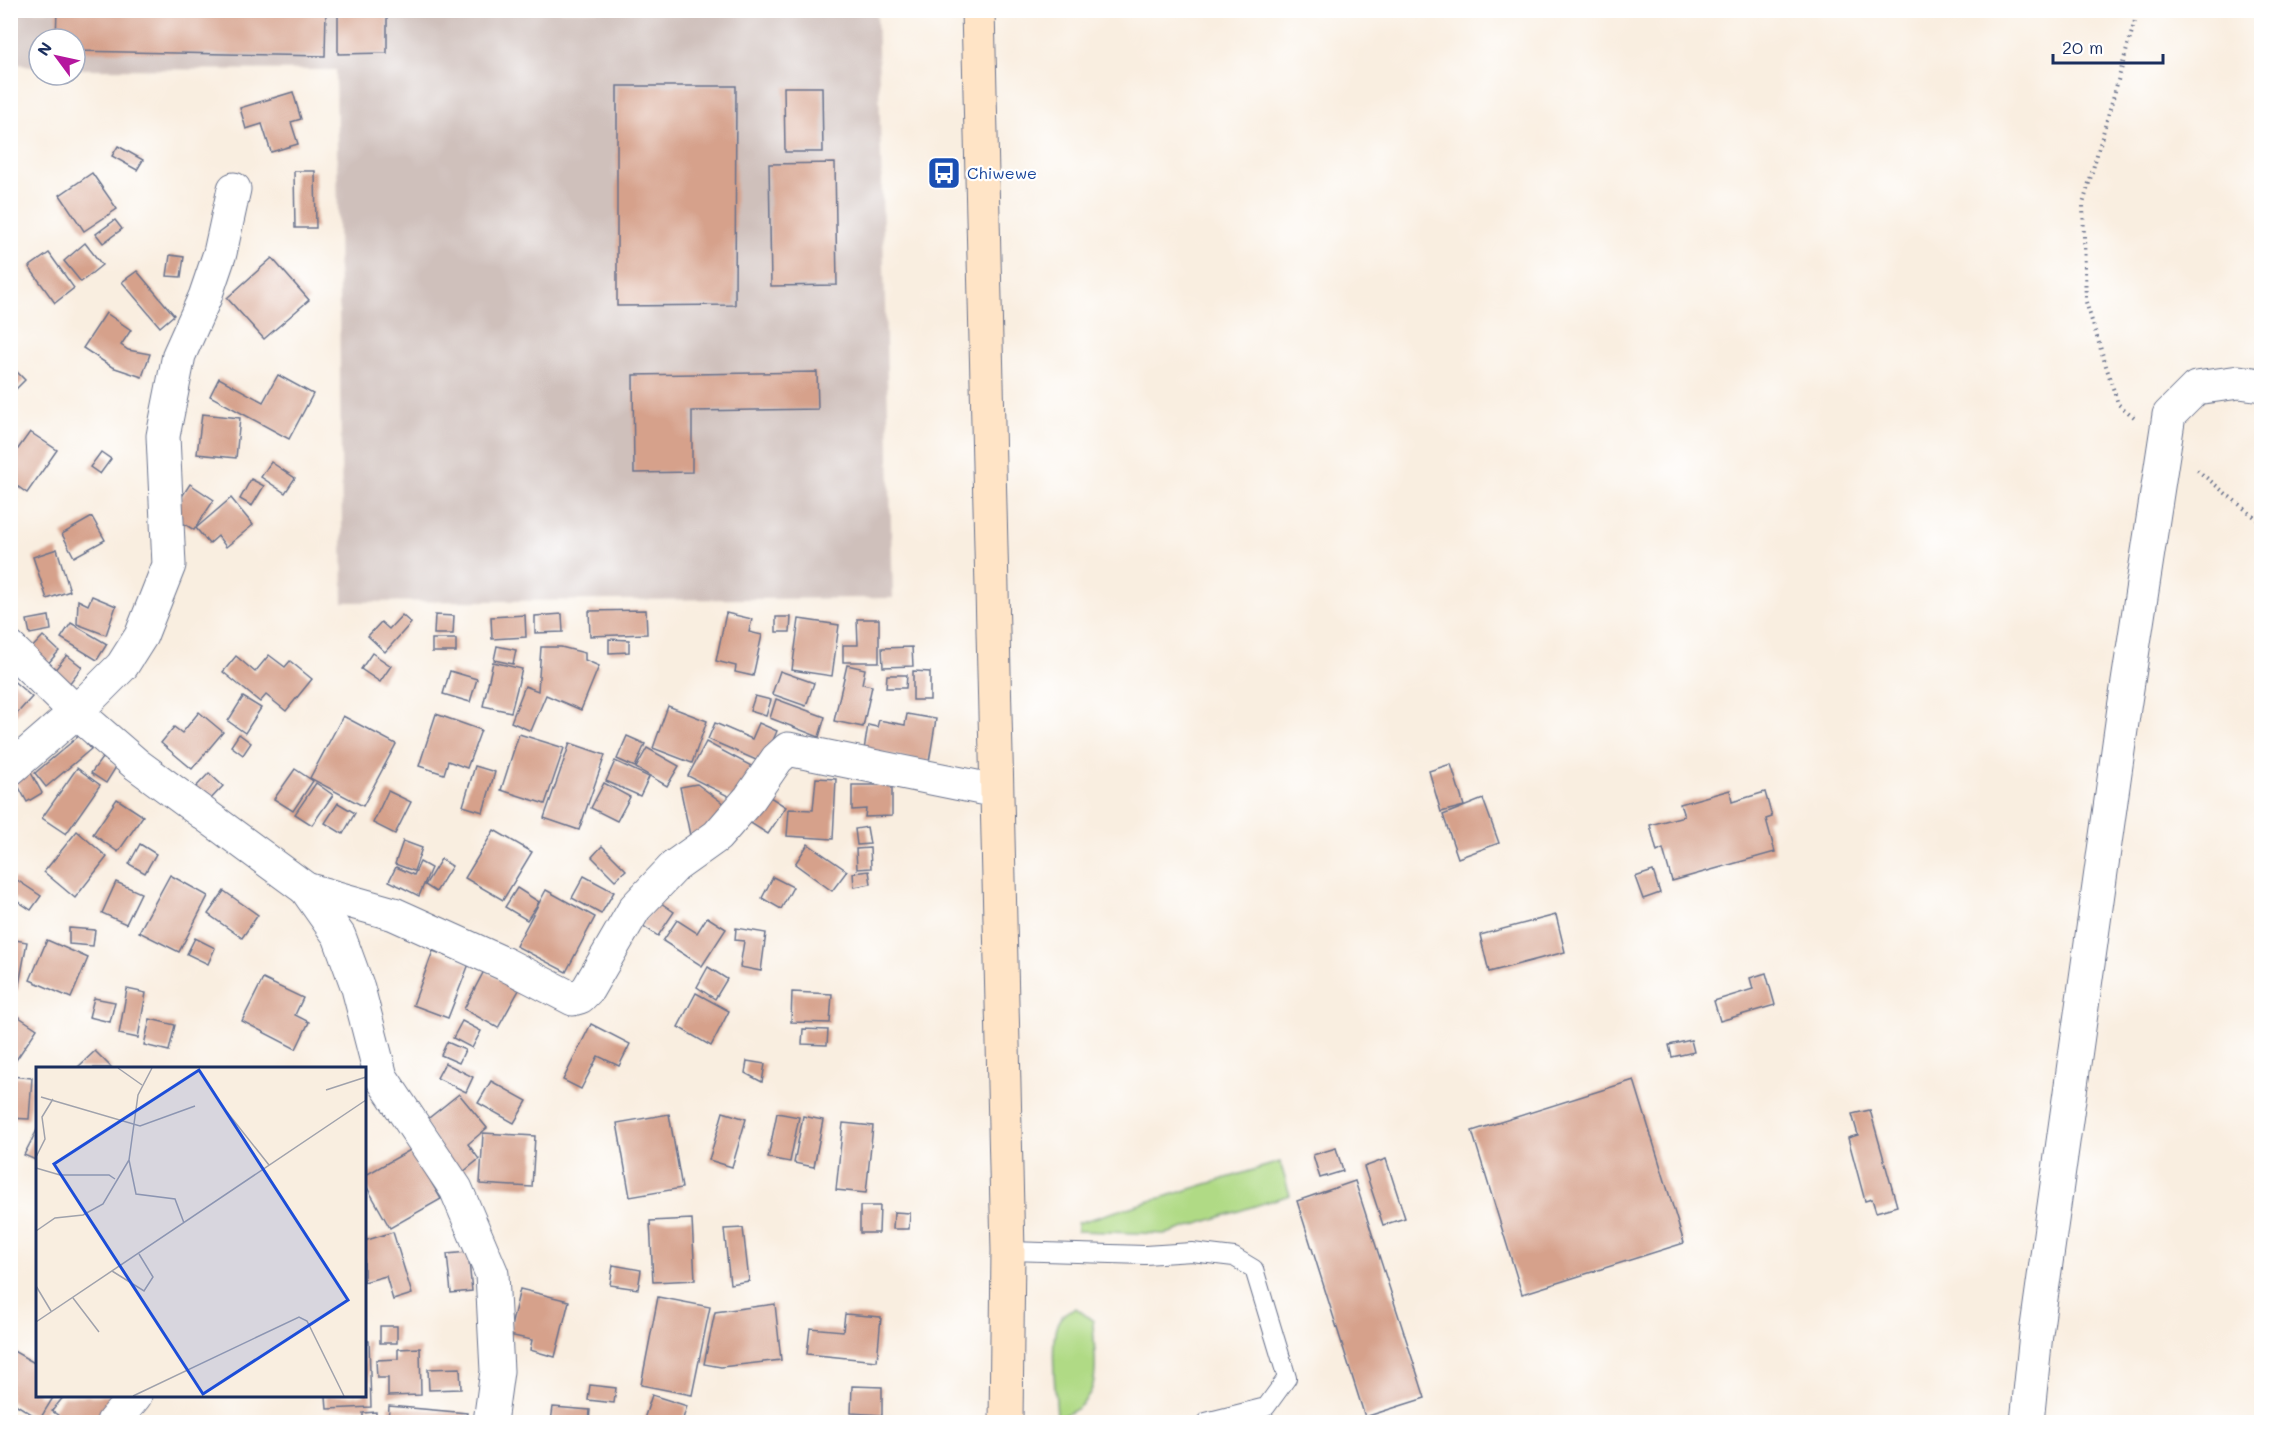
<svg xmlns="http://www.w3.org/2000/svg" width="2272" height="1433" viewBox="0 0 2272 1433" font-family="Mali,sans-serif">
	<style>
		.industrial { fill: #cfc0bb }
		.green { fill: #b0da85; stroke: #668472; stroke-width: 1.5 }
		.building { fill: #d6a18b }
		.lines { fill: none; stroke-linecap: round; stroke-linejoin: round }
		.service-casing { stroke: #69728c; stroke-width: 20 }
		.minor-casing { stroke: #69728c; stroke-width: 35 }
		.secondary-casing { stroke: #69728c; stroke-width: 35 }
		.path { stroke: #69728c; stroke-width: 4; stroke-dasharray: 1.5 4.5; stroke-linecap: butt }
		.service { stroke: #fff; stroke-width: 18 }
		.minor { stroke: #fff; stroke-width: 33 }
		.secondary { stroke: #ffe4c6; stroke-width: 33 }
		.labels { text-anchor: middle; stroke-width: 4.5; stroke-linejoin: round; paint-order: stroke }
		.transit-label { font-size: 16px; fill: #164399; stroke: #fff; text-anchor: start }
		.inset-road { fill: none; stroke: #a0a2ac; stroke-width: 1.5 }
		.view { fill: #1d4ed8; fill-opacity: 0.15; stroke: #1d4ed8; stroke-width: 3 }
		.inset-edge { fill: none; stroke: #1b2f5e; stroke-width: 3 }
	</style>
	<rect width="100%" height="100%" fill="#fff"/>
	<filter id="ink" filterUnits="userSpaceOnUse"><feTurbulence type="fractalNoise" baseFrequency=".0167" numOctaves="2"/><feDisplacementMap in="SourceGraphic" scale="12" xChannelSelector="R" yChannelSelector="G"/><feConvolveMatrix kernelMatrix="1 2 1 2 8 2 1 2 1" color-interpolation-filters="sRGB"/></filter>
	<filter id="wash" filterUnits="userSpaceOnUse"><feTurbulence type="fractalNoise" baseFrequency=".008" numOctaves="4" result="noise"/><feDisplacementMap in="SourceGraphic" scale="24" xChannelSelector="R" yChannelSelector="G"/><feGaussianBlur stdDeviation="1.35" result="paint"/><feColorMatrix in="noise" values="0 0 0 0 0 0 0 0 0 0 0 0 0 0 0 0 0 1.4 0 .05"/><feComposite in="paint" operator="in"/></filter>
	<g filter="url(#wash)">
		<rect width="100%" height="100%" fill="#f9eee0"/>
		<path class="industrial" d="M11 11H877L893 598 343 602 336 70 75 69V39H39V67L11 63Z"/>
		<g class="green">
			<path d="M1280 1162 1290 1195 1166 1234 1077 1231V1223Z"/>
			<path d="M1076 1308 1093 1321C1094 1362 1107 1404 1057 1417 1056 1395 1049 1340 1058 1322 1062 1314 1068 1310 1076 1308Z"/>
		</g>
		<g id="blocks">
			<g class="building">
				<path d="M57 10H326L325 56 75 51V39H56Z"/>
				<path d="M338 10H387V53L338 54Z"/>
				<path d="M617 86H736L735 305 617 306Z"/>
				<path d="M784 87H822L823 152H785Z"/>
				<path d="M293 92 301 119 291 122 298 144 271 152 262 124 246 129 240 108Z"/>
				<path d="M118 146 143 160 137 170 112 156Z"/>
				<path d="M835 163 837 285 771 286 769 164Z"/>
				<path d="M294 171H315L316 228H295Z"/>
				<path d="M92 173 117 209 84 231 60 195Z"/>
				<path d="M115 220 122 229 103 243 96 234Z"/>
				<path d="M85 243 102 265 81 282 64 261Z"/>
				<path d="M49 253 74 288 55 303 29 267Z"/>
				<path d="M170 255 184 257 181 277 167 276Z"/>
				<path d="M272 258 309 300 264 339 227 298Z"/>
				<path d="M137 271 174 315 160 327 122 282Z"/>
				<path d="M106 313 131 330 121 345 128 350 150 354 142 377 112 367 83 348Z"/>
				<path d="M10 365 25 380 10 395Z"/>
				<path d="M817 372 818 409 692 411V472L634 473 633 375Z"/>
				<path d="M278 375 313 394 289 439 210 396 219 378 263 402Z"/>
				<path d="M202 414 240 418 236 458 197 454Z"/>
				<path d="M30 432 57 450 27 493 10 481V460Z"/>
				<path d="M101 452 111 459 100 474 90 467Z"/>
				<path d="M271 462 295 478 285 493 261 477Z"/>
				<path d="M251 479 264 486 252 506 240 499Z"/>
				<path d="M190 484 214 500 194 530 170 515Z"/>
				<path d="M231 498 253 525 226 547 218 536 209 544 196 528Z"/>
				<path d="M92 517 105 540 74 557 62 534Z"/>
				<path d="M57 549 70 591 47 599 33 557Z"/>
				<path d="M92 596 116 606 106 635 77 624 78 600 88 605Z"/>
				<path d="M646 610 647 634 590 636 589 611Z"/>
				<path d="M726 613 752 619 749 632 762 635 753 676 735 672 736 666 716 661Z"/>
				<path d="M562 614 563 632 535 633V616Z"/>
				<path d="M402 615 411 623 385 652 368 636 381 622 389 629Z"/>
				<path d="M435 615 454 616 453 634H434Z"/>
				<path d="M525 615 526 637 492 639 491 617Z"/>
				<path d="M49 616 51 630 30 634 27 620Z"/>
				<path d="M776 617H791L790 632H776Z"/>
				<path d="M799 619 839 625 832 676 792 670Z"/>
				<path d="M857 619H879V662H843V645H858Z"/>
				<path d="M71 623 107 644 97 660 61 638Z"/>
				<path d="M43 636 59 651 45 667 27 653Z"/>
				<rect x="432" y="639" width="24" height="13"/>
				<path d="M609 639 629 640V652L609 653Z"/>
				<path d="M497 646 516 650 513 664 494 660Z"/>
				<path d="M541 647H561L585 653V660L599 666 581 710 546 695 531 731 511 722 525 686 538 691Z"/>
				<path d="M912 647 913 666 883 667 882 648Z"/>
				<path d="M372 653 391 666 380 682 361 669Z"/>
				<path d="M67 655 82 667 69 684 53 672Z"/>
				<path d="M269 655 285 667 290 661 312 679 286 711 266 695 260 702 223 672 236 656 255 672Z"/>
				<path d="M493 662 522 669 511 712 483 706Z"/>
				<path d="M847 665 865 669 862 684 872 686 863 727 834 721Z"/>
				<path d="M450 671 477 679 470 702 443 694Z"/>
				<path d="M780 671 814 683 806 706 772 694Z"/>
				<path d="M913 671 930 672V700H913Z"/>
				<path d="M887 675H907L906 688H886Z"/>
				<path d="M10 678 32 697 10 721Z"/>
				<path d="M755 696 771 700 766 716 750 711Z"/>
				<path d="M243 697 261 708 245 733 228 721Z"/>
				<path d="M776 699 825 717 819 737 770 718Z"/>
				<path d="M668 706 707 721 692 763 653 748Z"/>
				<path d="M199 712 223 732 192 769 161 743 174 727 182 733Z"/>
				<path d="M436 714 481 730 467 768 448 761 444 774 419 766Z"/>
				<path d="M907 714 936 719 929 762 864 750 868 725 877 727 879 720 905 725Z"/>
				<path d="M343 716 396 744 363 806 310 778Z"/>
				<path d="M715 723 752 739 759 723 777 731 763 763 708 739Z"/>
				<path d="M239 734 251 743 243 755 231 746Z"/>
				<path d="M519 734 564 748 545 804 501 790Z"/>
				<path d="M80 735 91 749 46 787 35 773Z"/>
				<path d="M627 736 645 744 635 767 617 759Z"/>
				<path d="M706 742 757 769 740 802 688 776Z"/>
				<path d="M570 743 605 755 579 830 544 818Z"/>
				<path d="M647 748 679 766 667 786 636 768Z"/>
				<path d="M102 758 116 767 106 783 91 773Z"/>
				<path d="M615 761 649 777 640 796 606 781Z"/>
				<path d="M1451 764 1464 806 1441 812 1429 771Z"/>
				<path d="M475 766 495 772 483 812 463 806Z"/>
				<path d="M77 768 100 785 66 834 42 818Z"/>
				<path d="M295 769 313 781 293 811 274 799Z"/>
				<path d="M30 771 42 793 27 802 15 780Z"/>
				<path d="M209 773 223 786 208 802 194 789Z"/>
				<path d="M816 778 836 779 833 839 787 836 789 809 813 810Z"/>
				<path d="M316 783 333 795 312 825 295 814Z"/>
				<path d="M604 783 630 797 617 821 591 808Z"/>
				<path d="M697 784 731 809 691 840 680 787Z"/>
				<path d="M852 785H892V816L865 817 866 809 852 810Z"/>
				<path d="M759 790 786 807 768 834 749 822Z"/>
				<path d="M1730 790 1732 802 1765 792 1772 817 1766 819 1775 852 1672 881 1663 849 1657 852 1650 825 1684 816 1680 804Z"/>
				<path d="M388 791 411 802 395 834 373 823Z"/>
				<path d="M117 799 143 816 118 852 93 834Z"/>
				<path d="M1483 799 1499 843 1458 858 1443 815Z"/>
				<path d="M338 803 355 813 343 834 325 823Z"/>
				<path d="M867 827 870 844 857 845 855 829Z"/>
				<path d="M494 830 532 852 503 900 465 878Z"/>
				<path d="M77 831 107 857 75 898 44 872Z"/>
				<path d="M403 841 422 848 414 871 395 864Z"/>
				<path d="M140 844 156 854 145 873 129 864Z"/>
				<path d="M808 844 847 871 832 891 795 864Z"/>
				<path d="M602 846 626 870 615 880 592 857Z"/>
				<path d="M870 848 871 868 857 869 856 849Z"/>
				<path d="M441 859 452 866 436 892 425 885Z"/>
				<path d="M420 862 431 868 419 896 389 881 396 867 414 875Z"/>
				<path d="M869 871 871 884 854 887 853 873Z"/>
				<path d="M1653 871 1660 893 1643 899 1635 877Z"/>
				<path d="M170 875 208 896 179 952 139 932Z"/>
				<path d="M584 876 614 892 601 914 572 898Z"/>
				<path d="M773 877 793 887 781 909 762 898Z"/>
				<path d="M14 878 41 896 31 910 10 896V883Z"/>
				<path d="M116 882 141 893 126 924 102 913Z"/>
				<path d="M517 888 539 902 527 920 505 907Z"/>
				<path d="M546 890 595 917 566 972 516 946Z"/>
				<path d="M224 891 258 915 242 938 208 914Z"/>
				<path d="M658 901 674 912 658 936 642 925Z"/>
				<path d="M1556 915 1565 952 1489 972 1480 935Z"/>
				<path d="M707 917 726 929 702 966 663 941 677 920 697 933Z"/>
				<path d="M69 928 95 930 93 946 69 944Z"/>
				<path d="M736 928 766 933 761 971 740 967 744 941 735 940Z"/>
				<path d="M195 938 215 948 208 964 187 954Z"/>
				<path d="M10 939 27 942 18 990 10 989Z"/>
				<path d="M47 940 88 958 71 998 30 980Z"/>
				<path d="M433 951 469 964 448 1018 413 1005Z"/>
				<path d="M708 967 727 979 715 999 697 987Z"/>
				<path d="M484 971 519 990 498 1028 464 1009Z"/>
				<path d="M1766 973 1775 1005 1720 1021 1714 1001 1753 989 1750 978Z"/>
				<path d="M263 979 303 998 295 1015 309 1022 296 1049 242 1021Z"/>
				<path d="M127 989 146 993 138 1038 119 1034Z"/>
				<path d="M792 992 832 994 830 1023 791 1022Z"/>
				<path d="M696 993 729 1011 711 1046 678 1027Z"/>
				<path d="M94 998 115 1002 110 1022 89 1017Z"/>
				<path d="M10 1011 37 1029 10 1069Z"/>
				<path d="M150 1019 175 1025 169 1051 144 1045Z"/>
				<path d="M462 1021 481 1031 472 1048 453 1038Z"/>
				<path d="M591 1024 630 1044 619 1066 598 1056 581 1089 563 1080Z"/>
				<path d="M803 1029 828 1030 827 1045 802 1044Z"/>
				<path d="M1691 1040 1694 1052 1672 1057 1669 1045Z"/>
				<path d="M447 1042 465 1050 459 1063 441 1055Z"/>
				<path d="M95 1051 112 1068H77Z"/>
				<path d="M747 1061 765 1064 762 1082 745 1073Z"/>
				<path d="M445 1063 473 1077 466 1092 437 1078Z"/>
				<path d="M10 1076 32 1078 29 1119 10 1118Z"/>
				<path d="M1634 1080 1684 1243 1522 1294 1472 1131Z"/>
				<path d="M491 1081 527 1101 514 1123 478 1103Z"/>
				<path d="M459 1094 487 1128 468 1144 479 1159 457 1177 424 1122Z"/>
				<path d="M1870 1110 1897 1206 1876 1212 1872 1199 1865 1201 1848 1138 1858 1135 1852 1114Z"/>
				<path d="M723 1112 746 1119 732 1167 709 1160Z"/>
				<path d="M777 1113 799 1117 790 1162 768 1158Z"/>
				<path d="M669 1114 682 1188 630 1197 617 1123Z"/>
				<path d="M803 1116 823 1120 814 1167 794 1163Z"/>
				<path d="M843 1123 873 1126 866 1193 836 1190Z"/>
				<path d="M38 1128V1161L24 1155Z"/>
				<path d="M483 1133 535 1136 532 1187 480 1184Z"/>
				<path d="M1336 1148 1343 1171 1320 1178 1313 1155Z"/>
				<path d="M412 1149 441 1199 390 1228 364 1182V1176Z"/>
				<path d="M1386 1159 1405 1218 1383 1225 1364 1167Z"/>
				<path d="M1355 1181 1425 1398 1365 1417 1297 1201Z"/>
				<path d="M860 1206H880L879 1233H860Z"/>
				<path d="M894 1212 910 1213 909 1229H893Z"/>
				<path d="M692 1219 695 1280 653 1282 650 1221Z"/>
				<path d="M743 1228 749 1281 730 1284 724 1229Z"/>
				<path d="M393 1232 412 1294 393 1300 386 1276 364 1282V1241Z"/>
				<path d="M468 1252 472 1291 451 1293 447 1254Z"/>
				<path d="M613 1265 641 1270 638 1289 610 1285Z"/>
				<path d="M520 1289 569 1301 555 1357 530 1350 532 1340 509 1335Z"/>
				<path d="M658 1297 710 1307 692 1395 641 1385Z"/>
				<path d="M775 1304 781 1360 721 1367 704 1364 715 1312Z"/>
				<path d="M845 1314 881 1317 877 1361 807 1354 810 1328 843 1331Z"/>
				<rect x="380" y="1326" width="17" height="17"/>
				<path d="M364 1341H369L371 1407 327 1409 326 1396H364Z"/>
				<path d="M420 1348 421 1395 388 1396V1378H377L376 1360 398 1359V1349Z"/>
				<path d="M10 1349 38 1365V1396H54L40 1419 10 1401Z"/>
				<path d="M460 1368 461 1389 429 1390 428 1369Z"/>
				<path d="M590 1385 616 1388 614 1403 588 1400Z"/>
				<path d="M852 1386 882 1387V1415L851 1413Z"/>
				<path d="M652 1395 687 1406 682 1422H657L644 1419Z"/>
				<path d="M64 1396H114L95 1422H68L52 1411Z"/>
				<path d="M389 1406 467 1413 466 1422H388Z"/>
				<path d="M553 1407 590 1410 589 1422H551Z"/>
				<path d="M376 1412V1422H363V1413Z"/>
			</g>
		</g>
	</g>
	<g filter="url(#ink)">
		<use href="#blocks" fill-opacity="0" stroke="#69728c" stroke-width="1.5"/>
		<g class="lines">
			<defs>
				<path id="service" d="M1008 1251 1145 1255 1192 1252 1234 1257 1254 1269 1287 1378 1266 1407 1206 1422"/>
				<g id="minor">
					<path d="M10 648 76 712 136 764 306 889 339 936 358 988 381 1077 456 1189 492 1274 497 1371 490 1422"/>
					<path d="M10 769 76 712 122 666 141 636 169 565 163 436 179 355 205 297 220 253 234 189"/>
					<path d="M306 889 394 914 505 964 573 999 580 997 588 989 635 908 675 866 717 836 750 798 777 759 788 749 996 791"/>
					<path d="M113 1422 135 1396"/>
					<path d="M2027 1422 2036 1334 2124 708 2169 415 2196 388 2239 382 2262 385"/>
				</g>
				<path id="secondary" d="M978 10 1008 1251 1006 1422"/>
			</defs>
			<use href="#service" class="service-casing"/>
			<use href="#minor" class="minor-casing"/>
			<use href="#secondary" class="secondary-casing"/>
			<g class="path">
				<path d="M2134 417 2118 404 2086 302 2083 204 2138 10"/>
				<path d="M2197 470 2262 523"/>
			</g>
			<use href="#service" class="service"/>
			<use href="#minor" class="minor"/>
			<use href="#secondary" class="secondary"/>
		</g>
	</g>
	<defs>
		<symbol id="bus-square" viewBox="-11 -11 22 22"><rect x="-9" y="-9" width="18" height="18" rx="4" fill="#1a4fb4" stroke="#fff"/><path d="M-5-6H5V4H4V6H2V4H-2V6H-4V4H-5ZM-3.5-4V0h7V-4ZM-3.5 1.2v1.5H-2V1.2ZM2 1.2v1.5H3.5V1.2Z" fill="#fff"/></symbol>
	</defs>
	<g fill-rule="evenodd">
		<use href="#bus-square" x="925" y="154" width="38" height="38"/>
	</g>
	<g class="labels">
		<g class="transit-label">
			<text x="967" y="179">Chiwewe</text>
		</g>
	</g>
	<g transform="translate(36 1067)">
		<rect width="330" height="330" fill="#f9eee0"/>
		<path class="inset-road" d="M82 1 106 18M290 23 330 10M5 30 104 59 159 39M191 45 233 98M0 90 9 72 6 50 17 32M93 93 100 127 139 132 148 156M0 101 24 108H73L79 112M0 164 19 151 47 148 67 137 93 93 102 28 116 1M76 204 108 224 117 210 103 187M0 219 15 244M37 231 63 265M0 255 330 33M97 329 263 250 271 254 308 329"/>
		<path class="view" d="M163 3 312 233 167 327 18 97Z"/>
		<rect width="330" height="330" class="inset-edge"/>
	</g>
	<rect width="2272" height="1433" fill="none" stroke="#fff" stroke-width="36"/>
	<g transform="translate(57 57) rotate(303)"><circle r="28" fill="#ffffff" stroke="#a4acbf" stroke-width="1.5"/>
	<path d="M0-4.5L10 22L0 15L-10 22Z" fill="#b5179e"/>
	<text y="-9" font-size="16" font-weight="bold" text-anchor="middle" fill="#1b2f5e">N</text>
	</g>
	<path d="M2053 54v9h110v-9" fill="none" stroke="#1b2f5e" stroke-width="3"/>
	<text x="2062" y="54" font-size="18" fill="#1b2f5e" stroke="#ffffff" stroke-width="4.5" paint-order="stroke">20 m</text>
</svg>
